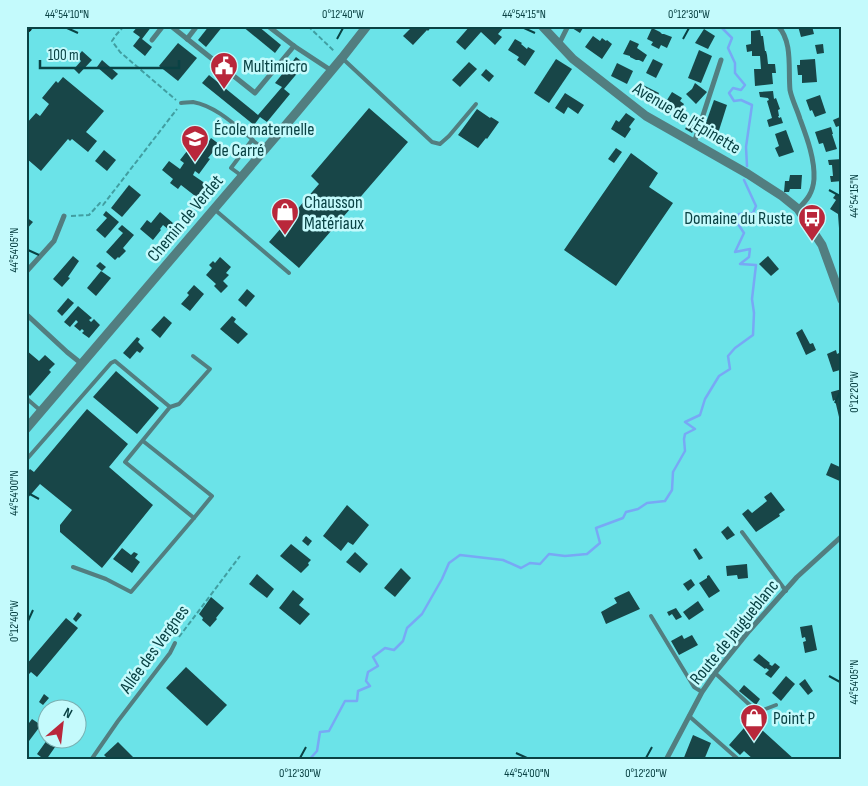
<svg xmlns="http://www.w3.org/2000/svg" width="868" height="786" viewBox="0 0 868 786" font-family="'Sofia Sans Condensed',sans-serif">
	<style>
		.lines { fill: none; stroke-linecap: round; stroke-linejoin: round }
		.stream { stroke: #78a8f5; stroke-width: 2.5 }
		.building { fill: #184648 }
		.path { stroke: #419ea1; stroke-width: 2; stroke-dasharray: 5 2.5; stroke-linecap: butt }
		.service { stroke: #527e80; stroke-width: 4 }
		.minor { stroke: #527e80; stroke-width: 5 }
		.tertiary { stroke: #527e80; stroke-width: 9 }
		.trunk { stroke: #112829; stroke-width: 12 }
		.ticks { fill: none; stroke: #0a4244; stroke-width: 2 }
		.labels { text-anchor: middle; stroke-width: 5; stroke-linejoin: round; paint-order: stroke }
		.poi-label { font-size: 18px; fill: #0a4244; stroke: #c4fafc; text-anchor: start }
		.street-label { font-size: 18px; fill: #0a4244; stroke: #c4fafc }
		.neatline { fill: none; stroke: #0a4244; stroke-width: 2 }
		.ticks-label { font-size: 12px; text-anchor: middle; fill: #0a4244 }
	</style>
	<rect width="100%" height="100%" fill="#6be3e8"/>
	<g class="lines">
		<g class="stream">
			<path d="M720 26 732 38 728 48 735 63V73L745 85 741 90 733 88 729 93 734 101 741 100 752 105 746 147 747 166"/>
			<path d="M309 760 317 751 320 732 329 731 345 701H357L358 691 370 686 366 681 368 672 378 666 373 657 385 648 394 650 403 641 407 628 422 614 442 579 449 563 460 555 503 560 521 568 530 563 540 564 549 554 565 556 587 554 600 543 596 528 623 518 626 512 638 509 647 503 665 501 672 490 673 472 685 451 684 439 685 434 695 429 685 422 700 415 705 399 719 376 730 369 728 356 735 348 753 335 754 313 752 299 756 265 740 264 749 257 750 249 735 252 744 233 736 221 739 214 753 213 756 206 744 180"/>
		</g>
	</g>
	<g class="building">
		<path d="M138 26H152L142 39 152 47 145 56 133 46 140 37 133 32Z"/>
		<path d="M209 26H223L206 47 198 40Z"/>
		<path d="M242 26H258L281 45 275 53Z"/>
		<path d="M415 26H432L428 31 427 30 413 45 403 36 411 28 412 29Z"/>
		<path d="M470 26H505L498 34 502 37 495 45 481 32 465 50 456 42Z"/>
		<path d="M572 26H587L585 29 583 28 580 33 572 28Z"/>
		<path d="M798 26H812L814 34 801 37Z"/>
		<path d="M652 28 660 32 662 34H664L672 37 667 48 661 45 659 49 651 45 653 42 647 39Z"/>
		<path d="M704 29 715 36 708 49 695 43Z"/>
		<path d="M760 30 761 36H763L765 51H766L767 55 768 64H775L776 73H772L773 84 755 86 754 69H761L760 56H752V51L747 52 746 45 751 44V31Z"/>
		<path d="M593 36 600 41 602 38 606 41 607 40 612 44 602 59 585 47Z"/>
		<path d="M515 39 522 43 521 44 527 49 528 47 535 51 525 66 517 60 519 57 508 50Z"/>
		<path d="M630 40 639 44 637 48 647 55 643 62 639 60H636L630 57V56L623 54Z"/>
		<path d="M178 43 197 58 178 81 159 66Z"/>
		<path d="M823 44 824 53 817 54 815 45Z"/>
		<path d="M699 50 712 56 701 83 688 78Z"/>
		<path d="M82 51 92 60 79 74 74 69 81 61 77 57Z"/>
		<path d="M296 57 305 64 284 89 290 94 267 122 260 117 254 125 202 83 209 75 258 115 282 87 275 83Z"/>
		<path d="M556 59 572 69 549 103 534 93Z"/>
		<path d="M653 59 663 64 656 78 646 73Z"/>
		<path d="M815 59 817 82 802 83V75H798L797 65H800V60Z"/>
		<path d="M102 60 118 74 112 80 97 67Z"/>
		<path d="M469 62 477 69 460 87 452 80Z"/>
		<path d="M617 63 633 71 627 84 611 76Z"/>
		<path d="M486 69 494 76 489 82 481 75Z"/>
		<path d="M63 77 104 111 86 132 97 141 88 152 72 139 70 141 68 139 41 171 26 158V124L36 113 40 116 49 104 42 98 56 81 58 83Z"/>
		<path d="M695 83 707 92 696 104 686 94 692 89Z"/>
		<path d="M643 85 659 93 654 104 649 101 650 100 638 96Z"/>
		<path d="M773 91 774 99 776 98 780 109 778 110 779 116H778L779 118 781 117 783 123 769 127 767 120 772 118 767 101 769 100 768 98 760 97 759 92Z"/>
		<path d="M672 92 682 98 680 101 684 104 678 114 669 108 672 103 667 100Z"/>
		<path d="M565 93 584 105 578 114 568 107 564 114 555 108Z"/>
		<path d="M820 95 826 113 815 117 812 110 810 111 806 100Z"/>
		<path d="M714 100 727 105 716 140 702 134Z"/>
		<path d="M369 108 408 142 299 268 269 242 319 184 311 176Z"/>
		<path d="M477 109 490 118 491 117 499 122 487 139 486 138 478 148 458 135Z"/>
		<path d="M626 113 635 119 629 127 631 129 625 138 611 129 616 120 619 122Z"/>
		<path d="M840 117 842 125 836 127 833 120Z"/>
		<path d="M689 122 694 125 693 127 695 128 692 133 685 129Z"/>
		<path d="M831 127 833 134H832L837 149 826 152 823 143 819 144 815 132Z"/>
		<path d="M786 130 794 152 779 157 775 148 779 146 775 134Z"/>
		<path d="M211 138 223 147 217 156 213 152 208 158 210 159 199 174 195 171 193 175 209 186 199 199 181 185 178 189 170 183 173 179 162 170 169 161 180 169 184 163 180 160 191 146 201 153Z"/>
		<path d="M616 148 622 152 614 163 608 159Z"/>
		<path d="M104 150 116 160 107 171 95 161Z"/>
		<path d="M631 153 658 173 649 187 673 203 616 286 564 250Z"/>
		<path d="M842 159V181L831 182 830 176H833L832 165H829L828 160Z"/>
		<path d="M790 175H802L801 189H790L789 192H784L785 181H789Z"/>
		<path d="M129 185 141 195 122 217 111 208Z"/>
		<path d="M836 194 842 198 840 203 842 204V228H839L838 214 830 209 836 200 833 198Z"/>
		<path d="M106 211 119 222 105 238 96 230 107 218 103 215Z"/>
		<path d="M160 212 173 223 168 229 163 225 160 229 161 230 153 240 140 229 147 220 151 223Z"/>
		<path d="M26 217 33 222 26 230Z"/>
		<path d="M122 225 134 235 123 248 126 251 119 258 118 257 115 260 106 252 123 233 118 229Z"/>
		<path d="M73 256 79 261 68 277 70 278 62 287 53 279Z"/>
		<path d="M768 256 779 269 771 276 759 264Z"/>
		<path d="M220 257 231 267 226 273 229 275 223 281 228 286 221 293 214 286 216 284 206 275 212 268 209 265 213 261 215 263Z"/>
		<path d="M100 262 106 267 102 271 96 266Z"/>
		<path d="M101 271 111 278 96 296 87 288Z"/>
		<path d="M194 285 204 294 190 311 181 304 189 295 187 293Z"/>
		<path d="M247 289 255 296 246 307 238 300Z"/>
		<path d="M68 298 74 303 62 316 57 311Z"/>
		<path d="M78 306 92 318 89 320 91 322 94 319 100 325 89 338 82 333 84 331 82 329 80 331 74 326 78 322 76 320 70 327 64 322Z"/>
		<path d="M164 316 172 323 160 338 151 330Z"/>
		<path d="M232 316 236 319 234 322 248 334 238 344 220 329Z"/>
		<path d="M802 329 810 344 813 343 816 350 806 355 796 333Z"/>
		<path d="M137 337 140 339 138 342 144 348 140 353 137 351 130 359 123 353Z"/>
		<path d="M26 350 39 361 45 355 55 364 49 370 51 372 30 396 26 392Z"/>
		<path d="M836 350 837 354 839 353 842 360V366L839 367 840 370 833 372 827 354Z"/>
		<path d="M116 371 159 408 137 434 93 397Z"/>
		<path d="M842 389V420H841L840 416 839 417 835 400 833 401 831 392Z"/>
		<path d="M87 409 128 444 109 467 153 505 102 568 60 532V525L72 510 40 484 26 500V473L30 469 34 472Z"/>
		<path d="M831 463 842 468V482L826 475Z"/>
		<path d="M771 492 785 510 779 514 780 516 756 532 742 514 748 509 752 513 767 501 764 497Z"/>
		<path d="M347 505 369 525 353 545 348 542 341 551 323 536Z"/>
		<path d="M728 526 735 535 727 540 721 532Z"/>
		<path d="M306 536 312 541 308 546 302 541Z"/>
		<path d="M291 544 311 560 308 563 309 565 301 573 280 556Z"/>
		<path d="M122 548 131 555 134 552 138 554 135 558 140 562 132 573 113 559Z"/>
		<path d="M696 548 703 558 699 560 693 550Z"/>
		<path d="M355 552 368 564 360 573 346 562Z"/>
		<path d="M747 564 748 578 738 579 737 575 727 576 726 566Z"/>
		<path d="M401 568 411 578 395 597 384 588Z"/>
		<path d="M257 574 274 589 267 598 249 584Z"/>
		<path d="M709 575 720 591 709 598 699 583 707 578V576Z"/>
		<path d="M691 579 695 585 688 591 683 584Z"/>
		<path d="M293 590 304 599 299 605 310 614 300 625 279 608Z"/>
		<path d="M629 591 640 609 606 624 601 612 617 603 614 598Z"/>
		<path d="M211 597 224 608 216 618 217 619 210 627 202 620 203 618 199 614Z"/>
		<path d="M698 601 704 610 689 620 683 612Z"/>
		<path d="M676 608 682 617 676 620 672 614 669 616 667 612Z"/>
		<path d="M78 612 82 615 76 622 73 619Z"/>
		<path d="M66 618 78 628 37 677 31 672 26 677V665Z"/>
		<path d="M812 625 817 650 805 653 803 642 806 641 805 637 802 638 800 627Z"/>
		<path d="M682 635 684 639 692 635 698 645 679 655 671 641Z"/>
		<path d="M759 654 770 663 769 664 772 666 775 663 780 667 771 678 765 674 769 670 766 668 765 669 753 660Z"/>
		<path d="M186 667 227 705 207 726 166 688Z"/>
		<path d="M786 676 795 684 781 701 772 693Z"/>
		<path d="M805 679 813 691 808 695 799 684Z"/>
		<path d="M744 685 760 699 756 705 739 691Z"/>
		<path d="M44 694 49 698 43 705 39 702Z"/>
		<path d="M32 719 41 725 29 741 26 739V727Z"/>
		<path d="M751 720 795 760H754L744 751 740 755 729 745Z"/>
		<path d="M693 735 711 743 704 760H683Z"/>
		<path d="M47 738H57L60 740 46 760H40L41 757 37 754 47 740Z"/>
		<path d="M118 742 136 760H109L104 755Z"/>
	</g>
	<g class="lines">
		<g class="path">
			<path d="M124 26 116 35 112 41 120 52 176 100"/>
			<path d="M308 26 335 52"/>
			<path d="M71 216 89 215 100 203 103 205 177 109"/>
			<path d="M179 637 240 556"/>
		</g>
		<g class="service">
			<path d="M342 58 432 142 440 144 449 136 476 104"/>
			<path d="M181 103C184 103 189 102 193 102 216 106 236 126 253 140"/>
			<path d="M242 176 231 168 252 140 265 150"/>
			<path d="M214 209 289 273"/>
			<path d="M26 398 41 411"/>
			<path d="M170 407 179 404 210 369 193 356"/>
			<path d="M143 441 212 496 194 518"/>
			<path d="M26 460 111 363 115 361 170 407 125 462 194 518 131 592 106 579 73 567"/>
			<path d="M742 532 786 591"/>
			<path d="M651 616 694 687 702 692"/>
			<path d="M715 673 752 707 763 710 776 705"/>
			<path d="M689 716 739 760"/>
			<path d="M91 760 118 721 170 653 175 643"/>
		</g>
		<g class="minor">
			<path d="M171 26 255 93 294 46"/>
			<path d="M268 26 294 46 332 71"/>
			<path d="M778 26C793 42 788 69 790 90 792 100 797 109 800 119 807 138 815 159 814 179 813 193 807 200 798 209"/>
			<path d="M187 39 197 26"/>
			<path d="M152 40 163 26"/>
			<path d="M559 44 568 26"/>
			<path d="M694 143 721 60"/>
			<path d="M26 272 54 241 64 216"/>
			<path d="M26 314 67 352 82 364"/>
			<path d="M666 760 702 692 715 673 749 631 797 577 842 536"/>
		</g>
		<g class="tertiary">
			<path d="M542 26 573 59 646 116 748 174 782 196 798 209 822 245 842 300"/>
			<path d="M26 429 296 113 342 58 367 26"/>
		</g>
		<path class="trunk" d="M26 27 27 26"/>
	</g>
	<path class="ticks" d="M67 28 78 33M524 28 535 33M337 39 343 28M683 39 689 28M829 190 840 196M28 250 39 255M835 403 840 392M28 493 39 499M28 621 33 610M829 676 840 682M516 753 527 758M300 758 306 747M646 758 652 747"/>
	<defs>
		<symbol id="civic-pin" viewBox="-11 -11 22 30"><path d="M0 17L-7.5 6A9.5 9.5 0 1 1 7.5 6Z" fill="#b9273b" stroke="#c4fafc"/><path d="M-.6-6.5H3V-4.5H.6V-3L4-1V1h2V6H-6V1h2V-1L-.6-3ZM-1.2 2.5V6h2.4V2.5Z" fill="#fff"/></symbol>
		<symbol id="school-pin" viewBox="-11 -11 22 30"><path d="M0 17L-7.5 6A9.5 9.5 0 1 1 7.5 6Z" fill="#b9273b" stroke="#c4fafc"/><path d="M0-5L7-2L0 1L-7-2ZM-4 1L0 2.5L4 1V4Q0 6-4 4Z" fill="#fff"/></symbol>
		<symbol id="shop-pin" viewBox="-11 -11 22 30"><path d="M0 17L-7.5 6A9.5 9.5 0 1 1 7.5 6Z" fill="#b9273b" stroke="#c4fafc"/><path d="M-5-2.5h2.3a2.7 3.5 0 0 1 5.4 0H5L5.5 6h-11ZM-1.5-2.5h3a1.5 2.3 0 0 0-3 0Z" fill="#fff"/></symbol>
		<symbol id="bus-pin" viewBox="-11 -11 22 30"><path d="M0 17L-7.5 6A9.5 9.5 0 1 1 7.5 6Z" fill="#b9273b" stroke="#c4fafc"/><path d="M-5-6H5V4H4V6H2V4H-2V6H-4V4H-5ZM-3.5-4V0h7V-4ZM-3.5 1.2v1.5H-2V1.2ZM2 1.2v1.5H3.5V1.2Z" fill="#fff"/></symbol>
	</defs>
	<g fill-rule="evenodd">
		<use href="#civic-pin" x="208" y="50" width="32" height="43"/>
		<use href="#school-pin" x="179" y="123" width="32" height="43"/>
		<use href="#shop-pin" x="269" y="196" width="32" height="43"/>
		<use href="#bus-pin" x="796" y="202" width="32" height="43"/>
		<use href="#shop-pin" x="738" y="702" width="32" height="43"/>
	</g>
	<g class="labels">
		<g class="poi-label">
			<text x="243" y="72">Multimicro</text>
			<text x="214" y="135">École maternelle<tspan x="214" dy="21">de Carré</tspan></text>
			<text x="304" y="208">Chausson<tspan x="304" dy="21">Matériaux</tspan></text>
			<text x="793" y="224" text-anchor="end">Domaine du Ruste</text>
			<text x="773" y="724">Point P</text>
		</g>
		<g class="street-label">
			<text transform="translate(687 118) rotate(31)" y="6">Avenue de l'Épinette</text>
			<text transform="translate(185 218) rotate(-50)" y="6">Chemin de Verdet</text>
			<text transform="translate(734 632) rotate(-51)" y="6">Route de Jaugueblanc</text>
			<text transform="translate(154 649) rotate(-54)" y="6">Allée des Vergnes</text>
		</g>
	</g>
	<rect width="868" height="786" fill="none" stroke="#c4fafc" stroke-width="55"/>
	<g transform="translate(62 724) rotate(28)"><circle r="24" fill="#c4fafc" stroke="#7ab0b2"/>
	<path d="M0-4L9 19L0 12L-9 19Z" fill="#b9273b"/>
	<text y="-8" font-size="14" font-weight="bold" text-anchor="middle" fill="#0a4244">N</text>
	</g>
	<path d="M40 60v8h139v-8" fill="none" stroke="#0a4244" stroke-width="2.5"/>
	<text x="48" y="60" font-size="15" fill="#0a4244" stroke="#c4fafc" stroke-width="4" paint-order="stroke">100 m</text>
	<rect x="28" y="28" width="812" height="730" class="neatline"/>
	<g class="ticks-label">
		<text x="67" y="18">44°54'10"N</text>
		<text x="343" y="18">0°12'40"W</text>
		<text x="524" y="18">44°54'15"N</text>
		<text x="689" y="18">0°12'30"W</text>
		<text transform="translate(854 196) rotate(-90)" y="4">44°54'15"N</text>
		<text transform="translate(14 250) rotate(-90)" y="4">44°54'05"N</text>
		<text transform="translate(854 392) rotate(-90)" y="4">0°12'20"W</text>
		<text transform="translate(14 493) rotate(-90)" y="4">44°54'00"N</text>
		<text transform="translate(14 621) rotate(-90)" y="4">0°12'40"W</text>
		<text transform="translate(854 682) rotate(-90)" y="4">44°54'05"N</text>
		<text x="300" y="777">0°12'30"W</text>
		<text x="527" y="777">44°54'00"N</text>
		<text x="646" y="777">0°12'20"W</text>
	</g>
</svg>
